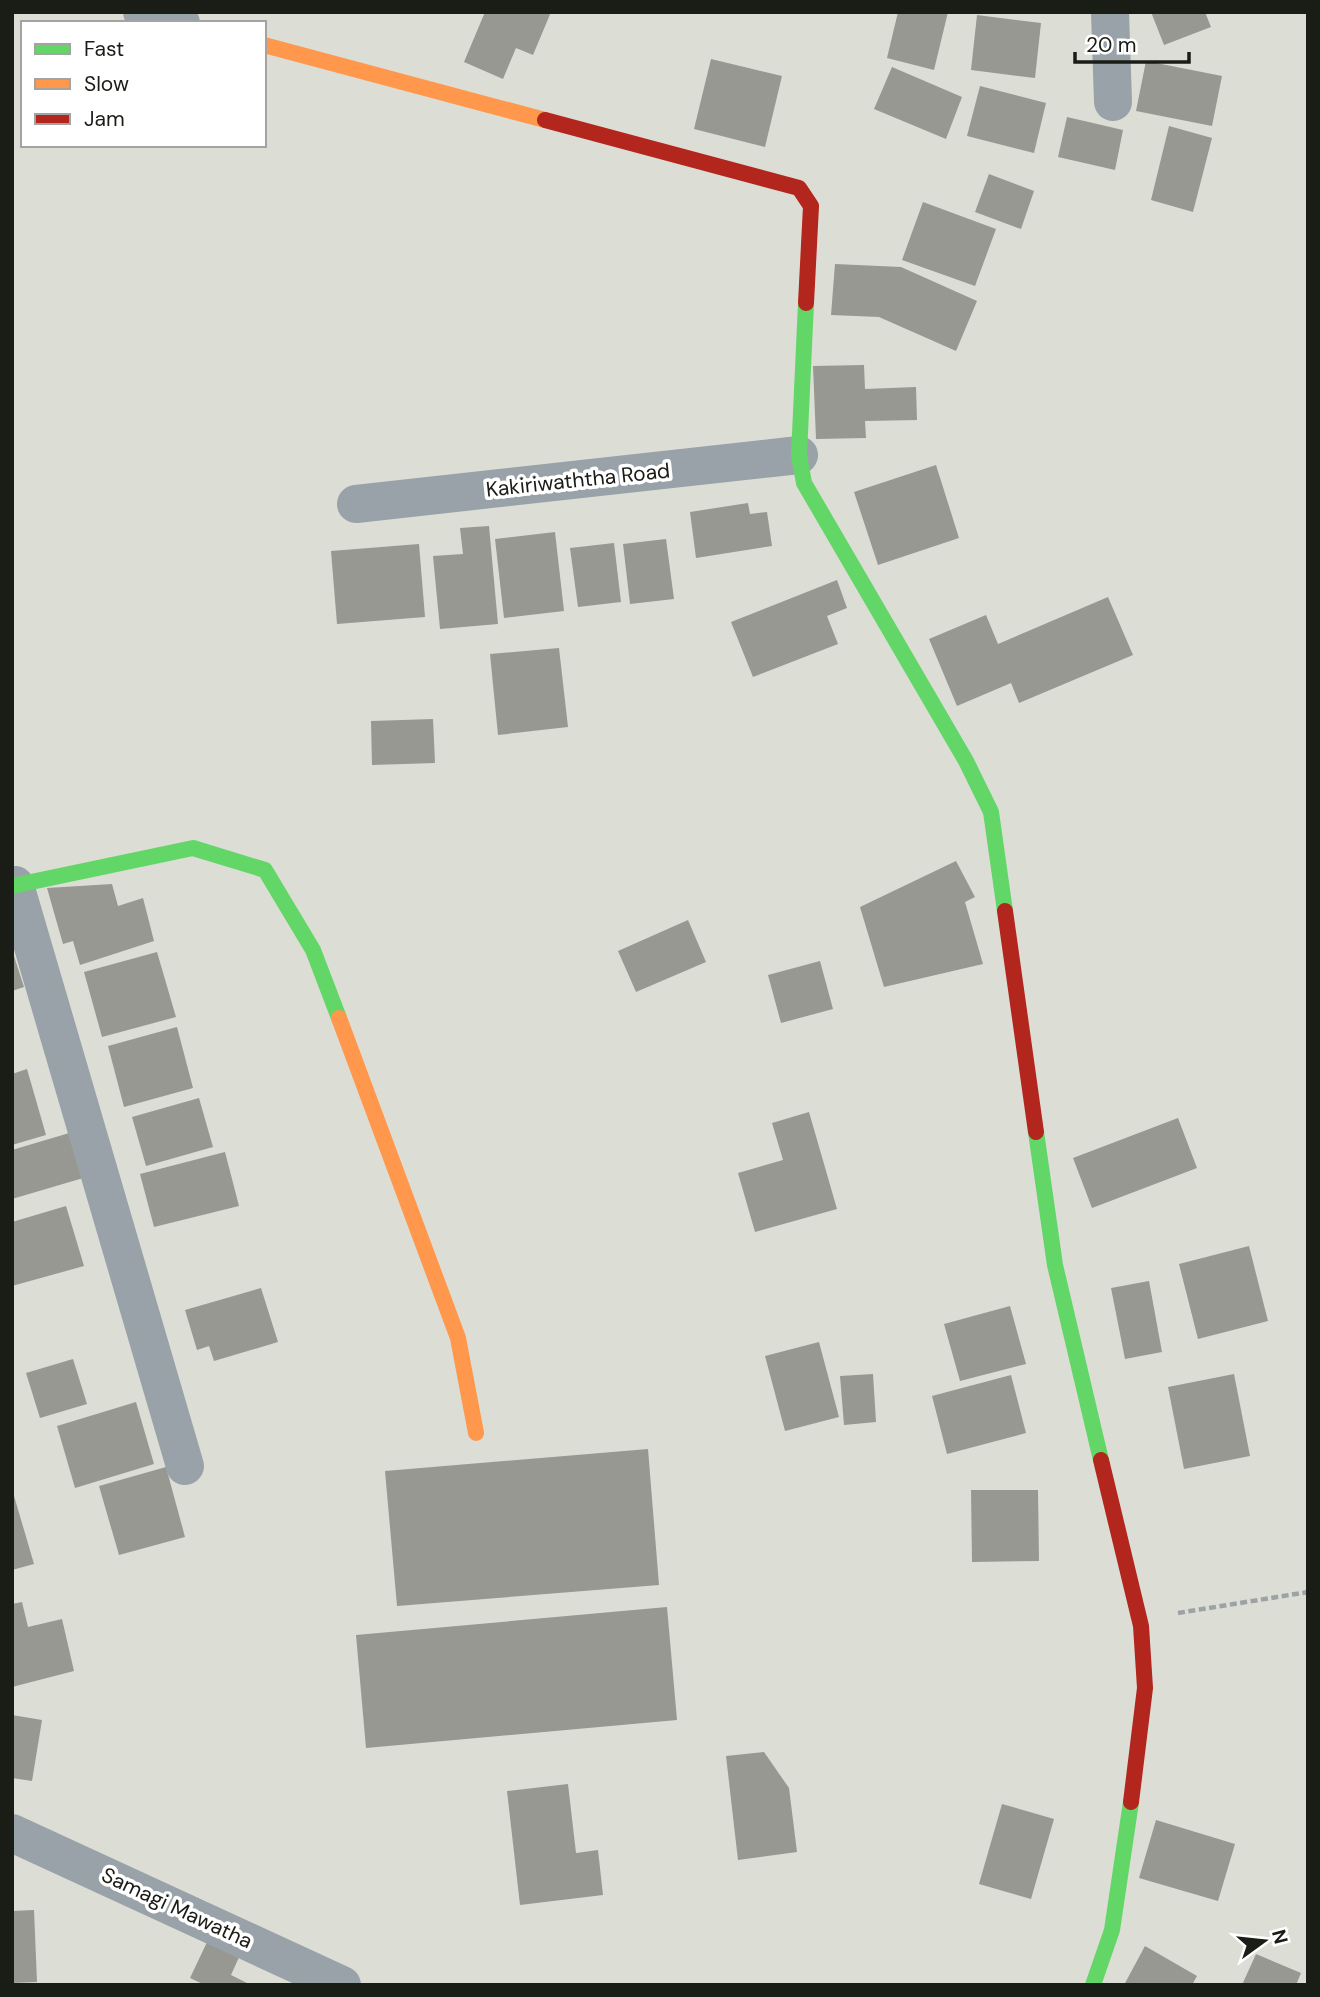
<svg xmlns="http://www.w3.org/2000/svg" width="1320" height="1997" viewBox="0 0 1320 1997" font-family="'DM Sans',sans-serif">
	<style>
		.building { fill: #969891 }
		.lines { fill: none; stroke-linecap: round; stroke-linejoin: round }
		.path { stroke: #9da2a5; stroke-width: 4.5; stroke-dasharray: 7 3.5; stroke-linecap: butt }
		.street { stroke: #99a2a8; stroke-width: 38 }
		.fast { stroke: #63d668; stroke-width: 16 }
		.slow { stroke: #ff974d; stroke-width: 16 }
		.jam { stroke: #b3261e; stroke-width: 16 }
		.labels { text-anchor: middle; stroke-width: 7; stroke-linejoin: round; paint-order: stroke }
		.street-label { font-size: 21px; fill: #1a1c16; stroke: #fff }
	</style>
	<rect width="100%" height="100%" fill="#dcded6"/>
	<g class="building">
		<path d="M485 12H551L533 55 516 48 503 79 464 62Z"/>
		<path d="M898 12H948L934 70 887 58Z"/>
		<path d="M1151 12H1205L1211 27 1164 45Z"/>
		<path d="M977 15 1041 23 1035 78 971 70Z"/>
		<path d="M711 59 782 76 765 147 694 129Z"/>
		<path d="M1146 61 1222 76 1212 126 1136 111Z"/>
		<path d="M892 67 962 97 946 139 874 109Z"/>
		<path d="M980 86 1046 103 1034 153 967 136Z"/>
		<path d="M1067 117 1123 130 1115 170 1058 157Z"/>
		<path d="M1169 126 1212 138 1193 212 1151 200Z"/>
		<path d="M989 174 1034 191 1021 229 975 212Z"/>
		<path d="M923 202 996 229 975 286 902 260Z"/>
		<path d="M835 264 901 267 977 301 956 351 879 317 831 315Z"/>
		<path d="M864 365 865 389 916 387 917 420 865 421 866 438 816 439 813 366Z"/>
		<path d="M936 465 959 538 878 565 854 492Z"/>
		<path d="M748 503 750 514 767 512 772 546 696 558 690 512Z"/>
		<path d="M489 526 498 624 440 629 433 556 463 554 460 528Z"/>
		<path d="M555 532 564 611 504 618 495 539Z"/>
		<path d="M666 539 674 599 630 604 623 544Z"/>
		<path d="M614 543 621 602 578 607 570 548Z"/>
		<path d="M419 544 425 617 337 624 331 551Z"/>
		<path d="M837 580 847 608 827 616 838 644 753 677 731 622Z"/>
		<path d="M1108 597 1133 655 1019 703 1011 683 957 706 929 639 986 615 998 644Z"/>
		<path d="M559 648 568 727 498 735 490 654Z"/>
		<path d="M433 719 435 763 372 765 371 721Z"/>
		<path d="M956 861 975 897 965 902 983 964 884 987 860 907Z"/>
		<path d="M112 884 118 906 143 898 154 941 80 965 73 941 63 944 47 888Z"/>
		<path d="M688 920 706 962 636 992 618 951Z"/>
		<path d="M12 950 24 987 12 991Z"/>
		<path d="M157 952 176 1017 102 1037 84 972Z"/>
		<path d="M820 961 833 1009 781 1023 768 975Z"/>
		<path d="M177 1027 193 1088 124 1107 108 1046Z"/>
		<path d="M27 1069 46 1135 12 1145V1074Z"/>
		<path d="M199 1098 213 1147 146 1166 132 1117Z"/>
		<path d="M809 1112 837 1209 755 1232 738 1173 783 1160 772 1123Z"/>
		<path d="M1178 1118 1197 1168 1092 1208 1073 1158Z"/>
		<path d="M76 1131 90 1176 12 1199V1150Z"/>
		<path d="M225 1152 239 1206 154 1227 140 1174Z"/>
		<path d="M66 1206 84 1266 12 1286V1222Z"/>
		<path d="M1249 1246 1268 1321 1198 1339 1179 1264Z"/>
		<path d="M1149 1281 1162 1352 1125 1359 1111 1288Z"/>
		<path d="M261 1288 278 1342 214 1361 209 1346 197 1350 185 1310Z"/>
		<path d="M1010 1306 1026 1364 960 1381 944 1324Z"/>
		<path d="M819 1342 839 1417 785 1431 765 1356Z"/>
		<path d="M73 1359 87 1404 40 1418 26 1373Z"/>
		<path d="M873 1374 876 1422 844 1425 840 1376Z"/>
		<path d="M1234 1374 1250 1456 1184 1469 1168 1387Z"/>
		<path d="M1011 1375 1026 1433 947 1454 932 1396Z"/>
		<path d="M136 1402 154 1464 75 1488 57 1426Z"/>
		<path d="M648 1449 659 1585 397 1606 385 1471Z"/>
		<path d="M166 1467 185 1537 119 1555 99 1486Z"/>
		<path d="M12 1489 34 1564 12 1570Z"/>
		<path d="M971 1490H1038L1039 1561 972 1562Z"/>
		<path d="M22 1602 28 1627 62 1619 74 1671 12 1687V1604Z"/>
		<path d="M667 1607 677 1720 366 1748 356 1635Z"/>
		<path d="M12 1715 42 1720 32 1781 12 1778Z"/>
		<path d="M764 1752 789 1788 797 1852 738 1860 726 1756Z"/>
		<path d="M568 1784 576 1853 598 1850 603 1895 520 1905 507 1791Z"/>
		<path d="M1002 1804 1054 1819 1031 1899 979 1884Z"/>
		<path d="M1156 1820 1235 1844 1218 1901 1139 1878Z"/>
		<path d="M34 1910 37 1982 12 1983V1911Z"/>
		<path d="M208 1940 240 1955 231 1975 251 1985H205L190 1978Z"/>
		<path d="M1145 1946 1197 1976 1192 1985H1124Z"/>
		<path d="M1256 1954 1301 1973 1296 1985H1242Z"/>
	</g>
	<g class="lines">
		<path class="path" d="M1178 1613 1308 1592"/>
		<g class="street">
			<path d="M142 12 181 23"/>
			<path d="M1110 12 1113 102"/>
			<path d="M356 504 799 455"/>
			<path d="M15 885 185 1466"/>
			<path d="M12 1833 342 1985"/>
		</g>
		<g class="fast">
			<path d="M806 303 799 455 804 483 966 761 991 812 1005 911"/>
			<path d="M12 886 193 848 265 870 313 950 339 1018"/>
			<path d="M1036 1132 1055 1265 1101 1460"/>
			<path d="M1093 1985 1112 1930 1131 1802"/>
		</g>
		<g class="slow">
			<path d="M264 45 545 120"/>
			<path d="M339 1018 458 1338 476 1433"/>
		</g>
		<g class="jam">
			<path d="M545 120 799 188 811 206 806 303"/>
			<path d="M1005 911 1036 1132"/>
			<path d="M1101 1460 1141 1626 1145 1688 1131 1802"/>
		</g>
	</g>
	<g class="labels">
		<g class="street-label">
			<text transform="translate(578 480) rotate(-6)" y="7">Kakiriwaththa Road</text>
			<text transform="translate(177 1908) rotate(25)" y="7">Samagi Mawatha</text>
		</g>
	</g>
	<rect width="1320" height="1997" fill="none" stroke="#1a1c16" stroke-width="28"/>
	<rect x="21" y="21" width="245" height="126" fill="#ffffff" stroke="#a3a4a2" stroke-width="2"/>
	<rect x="35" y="44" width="35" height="10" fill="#63d668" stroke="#a3a4a2" stroke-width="2"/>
	<text x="84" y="56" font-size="21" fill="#1a1c16">Fast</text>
	<rect x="35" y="79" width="35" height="10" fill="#ff974d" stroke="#a3a4a2" stroke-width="2"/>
	<text x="84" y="91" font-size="21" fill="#1a1c16">Slow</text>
	<rect x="35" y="114" width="35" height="10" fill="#b3261e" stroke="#a3a4a2" stroke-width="2"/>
	<text x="84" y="126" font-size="21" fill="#1a1c16">Jam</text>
	<g transform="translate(1264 1941) rotate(75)" stroke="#ffffff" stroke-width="5" paint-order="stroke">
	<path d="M0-5L12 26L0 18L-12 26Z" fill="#1a1c16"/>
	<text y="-10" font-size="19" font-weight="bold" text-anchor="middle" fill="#1a1c16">N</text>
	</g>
	<path d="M1075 52v10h114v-10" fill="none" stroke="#1a1c16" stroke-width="3.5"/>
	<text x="1086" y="52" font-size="21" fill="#1a1c16" stroke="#ffffff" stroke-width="5" paint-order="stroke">20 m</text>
</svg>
